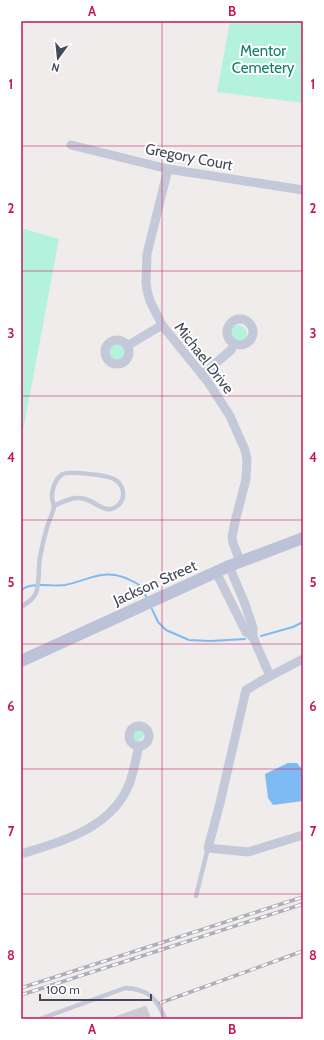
<svg xmlns="http://www.w3.org/2000/svg" width="324" height="1040" viewBox="0 0 324 1040" font-family="Cabin,sans-serif">
	<style>
		.green { fill: #b5f2dd }
		.water { fill: #7ebbf2 }
		.lines { fill: none; stroke-linecap: round; stroke-linejoin: round }
		.stream { stroke: #7ebbf2; stroke-width: 2 }
		.building { fill: #caccd4; stroke: #cfcfd8 }
		.lane { stroke: #c3c9d8; stroke-width: 4.5 }
		.street { stroke: #c3c9d8; stroke-width: 9 }
		.secondary { stroke: #bcc2d7; stroke-width: 12 }
		.rail-casing { stroke: #adaeb7; stroke-width: 3.5 }
		.rail { stroke: #fff; stroke-width: 2; stroke-dasharray: 6; stroke-linecap: butt }
		.grid { fill: none; stroke: #c2185b; stroke-width: 1; stroke-opacity: 0.55 }
		.labels { text-anchor: middle; stroke-width: 4; stroke-linejoin: round; paint-order: stroke }
		.park-label { font-size: 15px; fill: #0f8066; stroke: #fff }
		.street-label { font-size: 15px; fill: #43495a; stroke: #fff }
		.neatline { fill: none; stroke: #c2185b; stroke-width: 1.5 }
		.grid-label { font-size: 13px; text-anchor: middle; font-weight: bold; fill: #c2185b }
	</style>
	<rect width="100%" height="100%" fill="#efeceb"/>
	<g class="green">
		<path d="M230 21H303V103L217 92Z"/>
		<path d="M21 228 59 239 21 442Z"/>
		<circle cx="238" cy="334" r="9"/>
		<circle cx="117" cy="352" r="9"/>
		<path d="M138 730 144 732C144 737 142 739 137 741L132 737 131 735 134 732Z"/>
	</g>
	<path class="water" d="M288 763H297L303 770V801L273 805 268 798 265 774Z"/>
	<g class="lines">
		<g class="stream">
			<path d="M21 591C28 581 53 587 65 585 89 580 103 568 128 579 131 581 136 582 139 585 142 587 144 594 147 598"/>
			<path d="M152 609 158 622 166 630 189 640 211 641 245 639"/>
			<path d="M261 636 293 627 303 622"/>
		</g>
	</g>
	<path class="building" d="M146 1006 151 1019H112V1018Z"/>
	<g class="lines">
		<g class="lane">
			<path d="M21 607C27 603 33 600 36 593 40 583 38 567 40 557 42 546 45 534 48 524 50 519 53 512 54 507 54 504 52 501 52 498 52 495 52 491 53 489 54 484 58 476 63 474 71 471 106 475 114 479 121 483 124 490 123 497 122 501 119 505 116 507 105 514 96 502 85 499 74 496 64 501 54 506"/>
			<path d="M196 896 208 848"/>
			<path d="M40 1019 125 988C148 989 157 998 165 1019"/>
		</g>
		<g class="street">
			<path d="M71 145 168 169 303 190"/>
			<path d="M168 169 147 254 146 283 147 290 150 301 162 325 208 382 230 416 245 450 247 460 246 479 235 522 232 537 233 543 240 561"/>
			<circle cx="240" cy="332" r="13"/>
			<circle cx="117" cy="352" r="12"/>
			<path d="M127 346 162 325"/>
			<path d="M202 375 231 350 234 344"/>
			<path d="M229 566 245 604 253 628V637L270 676"/>
			<path d="M216 572 246 632 253 637"/>
			<path d="M303 659 270 676 246 690 220 803 208 848 248 852 303 835"/>
			<circle cx="139" cy="736" r="10"/>
			<path d="M21 854C63 841 113 828 130 782 134 770 136 758 139 746"/>
		</g>
		<path class="secondary" d="M21 661 216 572 229 566 303 538"/>
		<defs>
			<g id="rail">
				<path d="M21 988 303 897"/>
				<path d="M21 995 303 904"/>
				<path d="M160 1003 303 951"/>
			</g>
		</defs>
		<use href="#rail" class="rail-casing"/>
		<use href="#rail" class="rail"/>
	</g>
	<path class="grid" d="M162 21V1019M21 146H303M21 271H303M21 396H303M21 520H303M21 644H303M21 769H303M21 894H303"/>
	<g class="labels">
		<g class="park-label">
			<text x="263" y="56">Mentor<tspan x="263" dy="17">Cemetery</tspan></text>
		</g>
		<g class="street-label">
			<text transform="translate(189 157) rotate(11)" y="5">Gregory Court</text>
			<text transform="translate(204 358) rotate(52)" y="5">Michael Drive</text>
			<text transform="translate(155 583) rotate(-24)" y="5">Jackson Street</text>
		</g>
	</g>
	<rect width="324" height="1040" fill="none" stroke="#ffffff" stroke-width="44"/>
	<g transform="translate(58 58) rotate(195)" stroke="#ffffff" stroke-width="3" paint-order="stroke">
	<path d="M0-3L7 15L0 10L-7 15Z" fill="#43495a"/>
	<text y="-6" font-size="11" font-weight="bold" text-anchor="middle" fill="#43495a">N</text>
	</g>
	<path d="M40 994v6h111v-6" fill="none" stroke="#43495a" stroke-width="2"/>
	<text x="46" y="994" font-size="12" fill="#43495a" stroke="#ffffff" stroke-width="3" paint-order="stroke">100 m</text>
	<rect x="22" y="22" width="280" height="996" class="neatline"/>
	<g class="grid-label">
		<text x="92" y="16">A</text>
		<text x="232" y="16">B</text>
		<text x="11" y="89">1</text>
		<text x="313" y="89">1</text>
		<text x="11" y="213">2</text>
		<text x="313" y="213">2</text>
		<text x="11" y="338">3</text>
		<text x="313" y="338">3</text>
		<text x="11" y="462">4</text>
		<text x="313" y="462">4</text>
		<text x="11" y="587">5</text>
		<text x="313" y="587">5</text>
		<text x="11" y="711">6</text>
		<text x="313" y="711">6</text>
		<text x="11" y="836">7</text>
		<text x="313" y="836">7</text>
		<text x="11" y="960">8</text>
		<text x="313" y="960">8</text>
		<text x="92" y="1034">A</text>
		<text x="232" y="1034">B</text>
	</g>
</svg>
